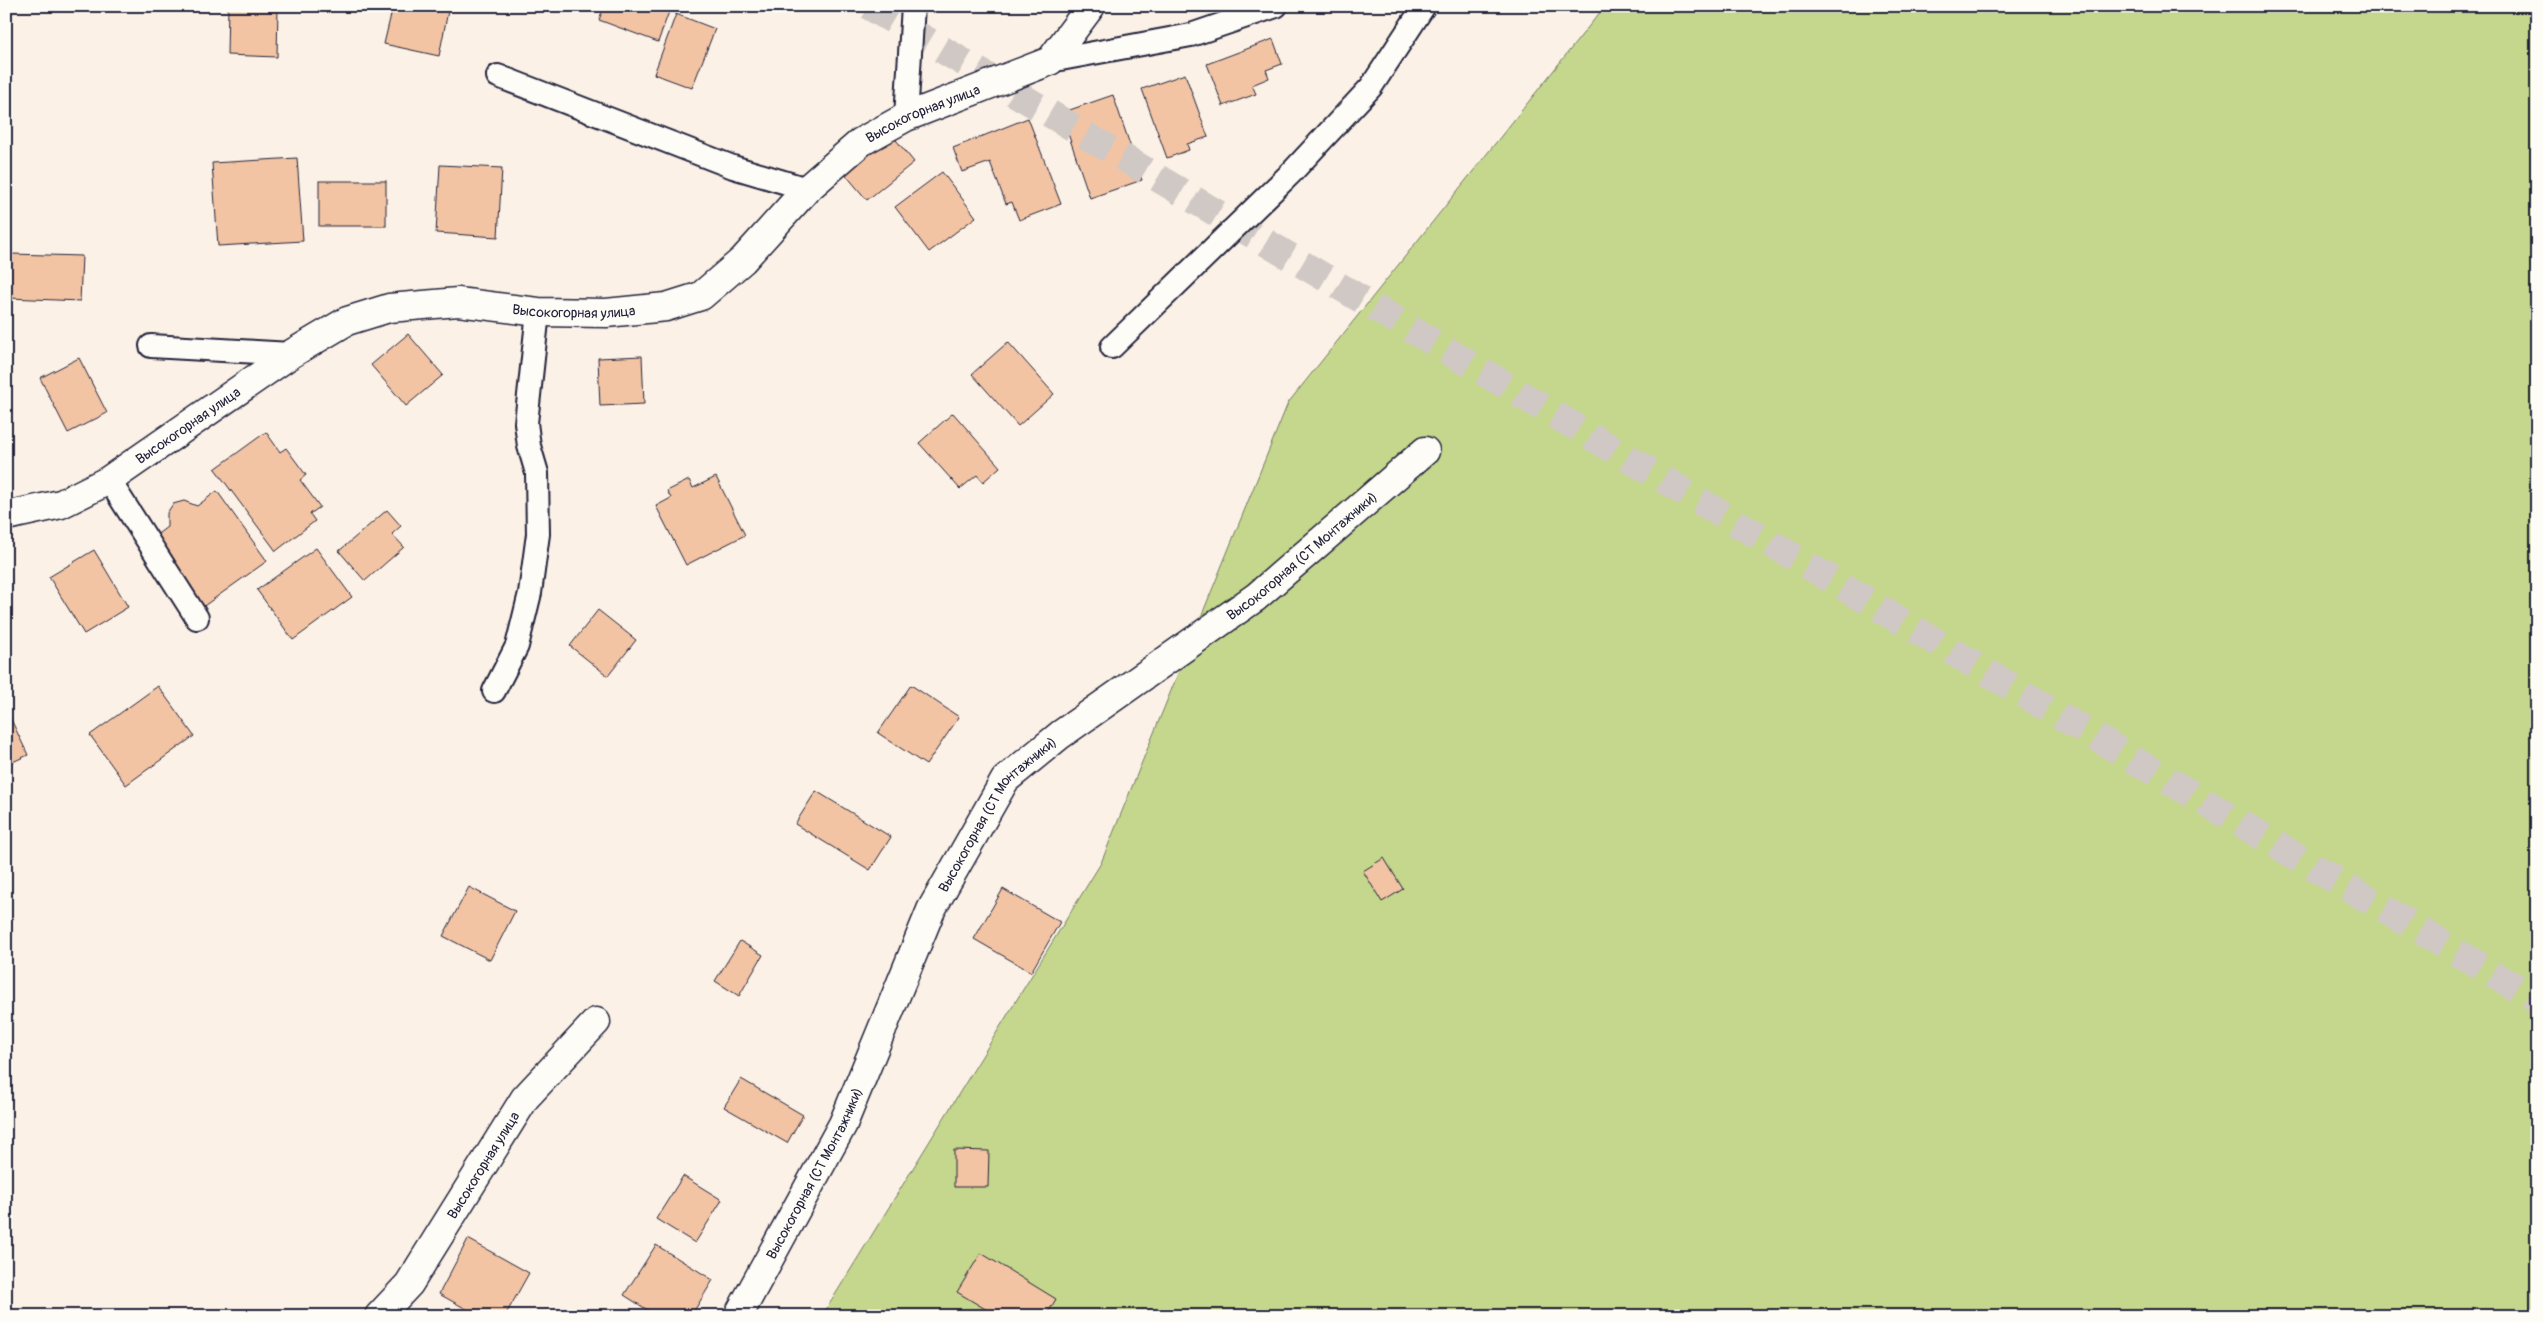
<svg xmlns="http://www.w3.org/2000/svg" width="2543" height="1322" viewBox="0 0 2543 1322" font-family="Pangolin,sans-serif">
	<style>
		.green { fill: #c4d78c; stroke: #737c64 }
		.building { fill: #f3c4a3; stroke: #22223b }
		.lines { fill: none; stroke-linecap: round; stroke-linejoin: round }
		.highway-tunnel { stroke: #d0c8c4; stroke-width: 28; stroke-dasharray: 28 14; stroke-linecap: butt }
		.lane-casing { stroke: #22223b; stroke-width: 26 }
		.street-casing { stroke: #22223b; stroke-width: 31 }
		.lane { stroke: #fdfcf7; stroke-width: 22 }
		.street { stroke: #fdfcf7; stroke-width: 28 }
		.labels { text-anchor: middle; stroke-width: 4.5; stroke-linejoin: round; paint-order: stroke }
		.street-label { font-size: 14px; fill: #22223b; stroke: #fdfcf7 }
	</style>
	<rect width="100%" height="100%" fill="#fbf1e6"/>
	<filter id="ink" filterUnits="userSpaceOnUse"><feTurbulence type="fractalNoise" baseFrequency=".02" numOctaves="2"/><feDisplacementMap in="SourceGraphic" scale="10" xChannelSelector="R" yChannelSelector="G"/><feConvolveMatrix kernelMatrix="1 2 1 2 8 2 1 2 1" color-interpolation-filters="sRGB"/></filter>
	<g filter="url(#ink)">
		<path class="green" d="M1605 6H2537V1316H822L1101 863 1288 403Z"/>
		<g class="building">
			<path d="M228 6H278L277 57 227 55Z"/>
			<path d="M393 6H449L439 56 384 44Z"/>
			<path d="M604 6H671L658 42 599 20Z"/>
			<path d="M676 14 715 29 692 88 654 74Z"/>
			<path d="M1273 39 1282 64 1266 70 1269 78 1252 85 1256 94 1223 106 1207 64Z"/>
			<path d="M1185 74 1208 137 1187 144 1189 150 1167 158 1142 89Z"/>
			<path d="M1113 95 1142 180 1090 198 1061 113Z"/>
			<path d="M1028 118 1061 204 1019 220 1012 202 1006 204 990 162 962 172 953 148Z"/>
			<path d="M892 135 914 162 867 200 845 174Z"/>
			<path d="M297 158 303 241 218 246 212 163Z"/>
			<path d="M440 165 502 168 498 237 436 233Z"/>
			<path d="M942 172 976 217 929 252 895 207Z"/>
			<rect x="319" y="181" width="67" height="45"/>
			<path d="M11 254 82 256 80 301 9 298Z"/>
			<path d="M408 334 443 375 406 406 371 365Z"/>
			<path d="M1008 342 1054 394 1018 426 972 374Z"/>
			<path d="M642 356 644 404 600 406 598 358Z"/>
			<path d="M79 358 107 413 68 433 40 378Z"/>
			<path d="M953 413 1000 467 983 482 977 475 960 489 919 443Z"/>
			<path d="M266 432 280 452 286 448 306 475 300 480 320 507 310 514 315 521 276 551 215 469Z"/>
			<path d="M716 477 745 535 686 565 656 506 671 498 667 491 689 480 693 488Z"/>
			<path d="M217 491 267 561 201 608 151 539 167 527V513L173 504 184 501 197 506Z"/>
			<path d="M387 510 401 526 392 534 404 547 365 581 339 551Z"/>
			<path d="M316 548 352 597 293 640 257 590Z"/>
			<path d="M94 550 128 607 84 634 49 577Z"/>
			<path d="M598 610 636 640 608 676 570 646Z"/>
			<path d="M911 685 959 717 926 765 878 733Z"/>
			<path d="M158 686 194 736 126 785 90 735Z"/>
			<path d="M6 709 28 755 6 765Z"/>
			<path d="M816 791 891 837 870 870 795 824Z"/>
			<path d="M1384 858 1403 889 1382 902 1363 871Z"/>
			<path d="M469 887 515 911 490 960 443 936Z"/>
			<path d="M1003 889 1060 922 1031 972 974 939Z"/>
			<path d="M740 941 763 955 739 996 715 981Z"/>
			<path d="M741 1079 803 1115 787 1143 724 1107Z"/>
			<path d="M954 1150 989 1151 988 1187H954Z"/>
			<path d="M683 1176 722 1200 695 1243 656 1219Z"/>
			<path d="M468 1239 529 1273 505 1316H479L439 1294Z"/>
			<path d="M656 1245 713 1280 691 1316H657L624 1295Z"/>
			<path d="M981 1253 1056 1299 1046 1316H997L957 1292Z"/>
		</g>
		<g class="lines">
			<path class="highway-tunnel" d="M869 6 2537 1000"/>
			<defs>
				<g id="lane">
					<path d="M1050 61 1191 35 1276 6"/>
					<path d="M498 76 733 167 807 189"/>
					<path d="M906 117 913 6"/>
					<path d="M151 346 291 354"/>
					<path d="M1112 347 1291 173 1371 87 1424 6"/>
					<path d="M109 480 197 618"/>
					<path d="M494 691 517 646 530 593 538 534 537 473 529 446 526 423 538 312"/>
				</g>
				<g id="street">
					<path id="s1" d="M6 516 61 504 109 480 291 354 347 321 389 308 458 302 538 312 606 313 666 307 701 296 743 260 807 189 861 142 906 117 1050 61 1091 6"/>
					<path id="s2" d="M379 1316 409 1284 525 1098 596 1022"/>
					<path id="s3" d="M738 1316 843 1124 931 910 1005 780 1060 735 1256 597 1425 451"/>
				</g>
			</defs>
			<use href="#lane" class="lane-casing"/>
			<use href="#street" class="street-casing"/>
			<use href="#lane" class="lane"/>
			<use href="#street" class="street"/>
		</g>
	</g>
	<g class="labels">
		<g class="street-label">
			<text dy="5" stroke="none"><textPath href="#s1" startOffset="1046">Высокогорная улица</textPath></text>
			<text dy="5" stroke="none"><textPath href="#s1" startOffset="626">Высокогорная улица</textPath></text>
			<text dy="5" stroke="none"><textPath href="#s1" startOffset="206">Высокогорная улица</textPath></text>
			<text dy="5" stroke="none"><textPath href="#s3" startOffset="972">Высокогорная (СТ Монтажники)</textPath></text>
			<text dy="5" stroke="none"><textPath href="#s3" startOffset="568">Высокогорная (СТ Монтажники)</textPath></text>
			<text dy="5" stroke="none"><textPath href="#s2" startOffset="184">Высокогорная улица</textPath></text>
			<text dy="5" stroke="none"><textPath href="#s3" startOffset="162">Высокогорная (СТ Монтажники)</textPath></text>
		</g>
	</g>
	<rect width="2543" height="1322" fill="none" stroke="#fdfcf7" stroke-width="25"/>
	<rect x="12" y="12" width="2518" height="1297" fill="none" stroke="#22223b" stroke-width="2" filter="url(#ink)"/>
</svg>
